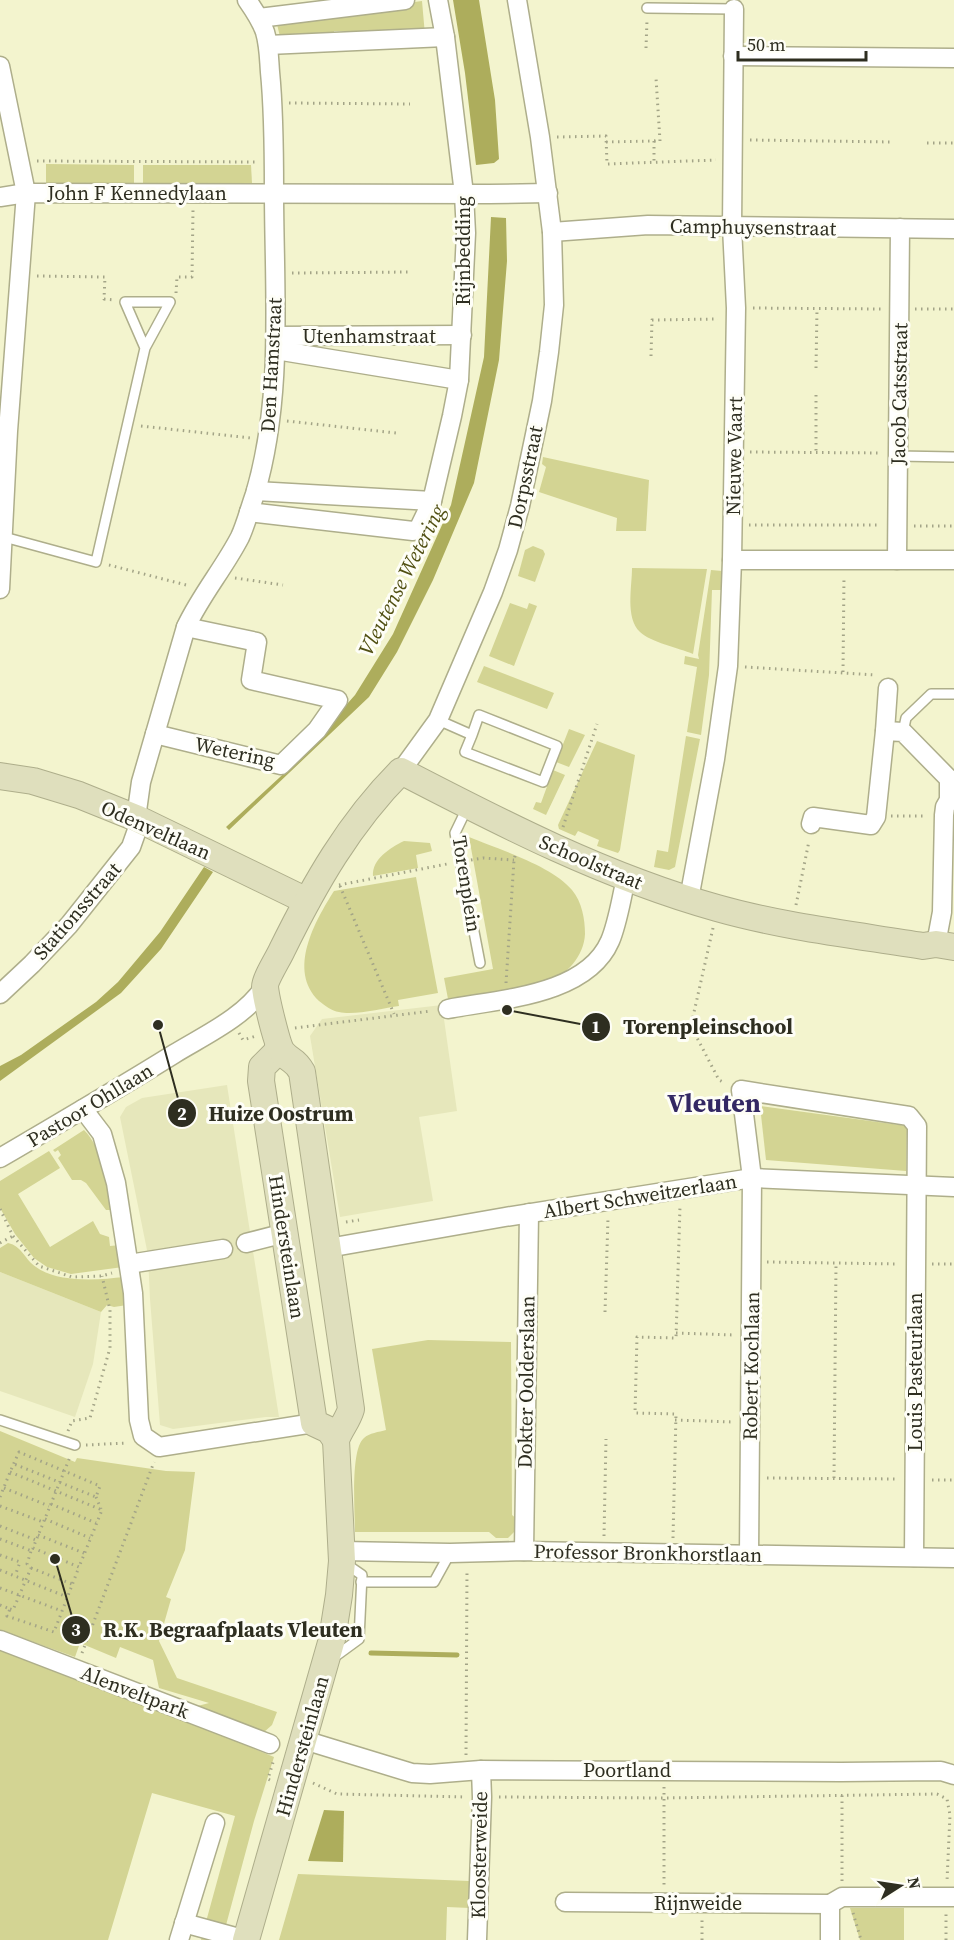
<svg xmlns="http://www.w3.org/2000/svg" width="954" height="1940" viewBox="0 0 954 1940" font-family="'Source Serif 4',serif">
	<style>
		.built { fill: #e6e7bb }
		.green { fill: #d3d493 }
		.water { fill: #adad5c }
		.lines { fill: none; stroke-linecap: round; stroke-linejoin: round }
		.stream { stroke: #adad5c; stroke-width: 5 }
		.lane-casing { stroke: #aeae8b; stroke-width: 12 }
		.street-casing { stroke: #aeae8b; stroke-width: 21 }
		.secondary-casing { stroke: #aeae8b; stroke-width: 28 }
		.path { stroke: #a3a487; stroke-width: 3; stroke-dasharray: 1.5 4.5; stroke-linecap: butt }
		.lane { stroke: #fff; stroke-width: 9 }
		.street { stroke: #fff; stroke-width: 18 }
		.secondary { stroke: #dfdfbd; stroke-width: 26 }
		.labels { text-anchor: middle; stroke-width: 6; stroke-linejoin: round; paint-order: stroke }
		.street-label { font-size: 20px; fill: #2e2e20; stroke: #fefef7 }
		.water-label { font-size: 21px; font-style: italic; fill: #515013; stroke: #fefef7 }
		.district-label { font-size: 26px; font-weight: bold; fill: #332863; stroke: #fefef7 }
		.leader { fill: none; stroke: #2e2e20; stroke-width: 2 }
		.callout-dot { fill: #2e2e20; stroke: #fefef7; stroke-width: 2 }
		.mark-label { font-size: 18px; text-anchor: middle; font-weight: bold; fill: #fff }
		.callout-label { font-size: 21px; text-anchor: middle; font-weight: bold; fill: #2e2e20; stroke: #fefef7; stroke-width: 6; stroke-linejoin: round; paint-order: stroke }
	</style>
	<rect width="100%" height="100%" fill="#f3f4ce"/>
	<g class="built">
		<path d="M442 1005 457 1111 419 1117 433 1201 340 1217 310 1036 322 1019Z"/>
		<path d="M227 1085 279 1417H266L173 1429 160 1425 150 1299 148 1255 120 1117 126 1107 142 1098Z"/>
		<path d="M0 1272 101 1312 93 1364 75 1417 0 1391Z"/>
	</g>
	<g class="green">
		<path d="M422 1 425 35 397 32 334 31V36L280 37 277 24 392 11V5Z"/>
		<path d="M46 164 134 165V183H46Z"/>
		<path d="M143 165H251L252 183 143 184Z"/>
		<path d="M543 457 649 480 646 531H616L617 518 539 492 546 467 542 464Z"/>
		<path d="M533 546 543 550 545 554 535 582 518 576 525 550Z"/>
		<path d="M632 568 707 569 693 654C679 648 650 642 640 632 625 618 632 587 632 568Z"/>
		<path d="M711 570 722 571V590H712L709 675 701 735 687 732 697 667 684 664 685 656 699 659 698 655Z"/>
		<path d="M510 603 527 609 529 603 537 606 514 666 489 656Z"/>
		<path d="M484 666 554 693 547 709 477 682Z"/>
		<path d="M569 729 585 735 569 767 556 762Z"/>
		<path d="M686 736 700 739 675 867 669 870 654 867 657 850 668 852Z"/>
		<path d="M597 741 635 755 620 850 618 853 597 846 599 840 578 831 575 836 559 829 558 825Z"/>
		<path d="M553 770 565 775 546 815 533 809 536 802 541 803Z"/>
		<path d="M469 837C498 849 552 866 572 890 582 902 585 919 585 934 584 957 566 974 548 984L448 999 444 978 493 969Z"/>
		<path d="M404 841 430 843 432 851 416 855 418 868 373 876C372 859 390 848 404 841Z"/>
		<path d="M416 877 438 993 398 1000 399 1006C383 1008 354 1016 339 1012 332 1011 324 1005 319 1001 287 970 315 921 334 891Z"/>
		<path d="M760 1106 907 1126 906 1171 766 1160Z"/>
		<path d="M84 1130C102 1147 108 1187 114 1210H106L86 1183 81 1180H72L58 1158 61 1155 58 1150 55 1152 53 1150Z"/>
		<path d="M49 1151 60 1168 18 1194 50 1247 93 1221 100 1234 109 1237 110 1246 120 1245 123 1267 71 1274 47 1267 34 1258 15 1234 0 1208V1181Z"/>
		<path d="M8 1243C22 1246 25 1260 36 1267 58 1283 98 1280 124 1277L127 1305 114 1307 107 1305 101 1312 0 1272V1248Z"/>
		<path d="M428 1340 511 1342 512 1515 517 1519 515 1531 508 1538H496L489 1532H355C355 1513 350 1449 364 1438 369 1433 379 1432 386 1430L372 1349Z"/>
		<path d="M0 1431 75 1462 77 1458 166 1471 195 1472 185 1550 166 1597 171 1599 159 1641 177 1678 277 1712 272 1725 263 1733 190 1708 209 1703 159 1688 153 1660 120 1647 116 1658 80 1643 75 1657 0 1630Z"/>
		<path d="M0 1649 178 1717 274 1757 254 1821 222 1940H201L235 1816 152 1793 108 1940H0Z"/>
		<path d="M298 1874 469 1881 470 1908 447 1907 446 1940H279Z"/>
		<path d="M850 1908H904V1940H860Z"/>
	</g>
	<g class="water">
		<path d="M453 0H479L495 100 499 159 494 163 476 165 465 73Z"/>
		<path d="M491 217 506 218 507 261 499 360 474 483 433 580 397 652 369 697 229 830 226 827 292 766 355 695 393 634 451 505 484 357Z"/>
		<path d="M204 867 213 872 161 949 121 993 0 1081V1066L21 1055 96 1002 118 982 160 932Z"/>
		<path d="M324 1810 344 1811 343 1862 308 1861Z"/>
	</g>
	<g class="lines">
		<path class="stream" d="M371 1653 457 1655"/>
		<defs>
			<g id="lane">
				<path d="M647 8 734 9"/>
				<path d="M898 456 954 457"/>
				<path d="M4 537 96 562 145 348 170 302H125L145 348"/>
				<path d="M438 720 472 735 465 752 543 782 557 746 479 715 472 735"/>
				<path d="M903 732 906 718 931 694H954"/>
				<path d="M468 806 455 833 480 963"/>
				<path d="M0 1420 75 1445"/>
				<path d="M361 1582H434L450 1553"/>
				<path d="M333 1658 359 1639 362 1575 346 1564"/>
			</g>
			<g id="street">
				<path d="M259 18 405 0"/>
				<path d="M268 45 445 37"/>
				<path d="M733 56 954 58"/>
				<path d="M0 66 26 193 8 431 0 589"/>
				<path d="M0 197 26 193 489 194 548 193"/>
				<path d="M552 232 648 225 954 229"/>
				<path d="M276 336 462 335"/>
				<path d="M276 350 459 380"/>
				<path d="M432 501 452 416 459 380 466 233 464 194 445 37 438 0"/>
				<path d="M249 512 413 531 419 528 432 501 256 491"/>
				<path d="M732 560H954"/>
				<path d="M897 560 900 228"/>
				<path d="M885 731 888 688"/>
				<path d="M155 734 281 765 317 730 338 700 251 680 257 642 186 627"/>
				<path d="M401 771 438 720 493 592 508 550 520 506 542 401 549 352 554 305 552 232 540 137 517 0"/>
				<path d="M811 824 813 817 871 825 876 817 885 731 903 732 949 779V800L945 807 944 815 942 912 936 944"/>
				<path d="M689 899 715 759 728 666 732 560 736 308 732 227 734 9"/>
				<path d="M0 994 32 964 69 925 131 847 137 830 136 818 141 782 186 627C201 595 224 568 240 537 246 524 250 508 255 494 284 396 274 292 274 191 274 151 274 112 270 72 269 59 269 45 265 32 261 20 254 10 247 0"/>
				<path d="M448 1009C499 999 586 996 610 941 618 922 621 899 626 879"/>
				<path d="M83 1109 102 1134 116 1183 133 1293 139 1420 143 1436 159 1447 314 1423"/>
				<path d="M0 1158C58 1124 116 1090 174 1054 205 1035 245 1017 265 986"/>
				<path d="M246 1243 285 1233"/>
				<path d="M328 1248 505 1217 752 1178 954 1187"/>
				<path d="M129 1264 223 1249"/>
				<path d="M342 1551 450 1553 524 1551 954 1558"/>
				<path d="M524 1551 529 1213"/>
				<path d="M749 1555 752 1178 741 1090 909 1116 917 1126 914 1557"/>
				<path d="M0 1640 270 1744"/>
				<path d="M304 1740 412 1773 430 1774 481 1770 841 1772 941 1771 954 1775"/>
				<path d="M565 1902 830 1904"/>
				<path d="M184 1923 246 1940"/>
				<path d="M179 1940 215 1823"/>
				<path d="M477 1940 482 1797 481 1770"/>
				<path d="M830 1940V1904L842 1897H954"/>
			</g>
			<g id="secondary">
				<path d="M0 776 33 781 79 795 136 818 307 901"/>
				<path d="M278 1047 276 1053 262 1067 261 1081 314 1423 329 1430 336 1440"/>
				<path d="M246 1940 332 1639 339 1595 342 1561 336 1440C340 1429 348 1420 351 1409L302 1072C295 1059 291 1062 283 1053 277 1046 266 998 265 987 265 979 278 959 282 950 314 885 349 823 401 771 503 824 606 877 717 908 784 927 855 935 923 946L936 944 954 947"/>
			</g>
		</defs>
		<use href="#lane" class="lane-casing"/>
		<use href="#street" class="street-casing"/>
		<use href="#secondary" class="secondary-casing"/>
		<g class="path">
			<path d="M646 48 647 20"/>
			<path d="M289 103 410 104"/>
			<path d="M557 137 606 136 607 164 716 160"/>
			<path d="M750 140 892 142"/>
			<path d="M654 141H660L656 78"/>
			<path d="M606 142 654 141V162"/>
			<path d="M927 143H954"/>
			<path d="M37 161 258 162"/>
			<path d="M292 273 410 272"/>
			<path d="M37 276 105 277 104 299 115 300"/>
			<path d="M176 293 177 277H192L193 210"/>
			<path d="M753 308 881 309"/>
			<path d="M915 309H954"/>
			<path d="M651 356 652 320 718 319"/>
			<path d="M816 368 817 309"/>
			<path d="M816 395V453"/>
			<path d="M287 421 396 433"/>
			<path d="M141 426 251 438"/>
			<path d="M750 452 882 453"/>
			<path d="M749 525H880"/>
			<path d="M914 526H954"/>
			<path d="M109 565 190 586"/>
			<path d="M235 578 283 585"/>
			<path d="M745 667 876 675"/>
			<path d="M843 672 844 576"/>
			<path d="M891 816H927"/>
			<path d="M563 827 597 724"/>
			<path d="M471 860 483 858 514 860"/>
			<path d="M339 885 447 864"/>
			<path d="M340 886 394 1014"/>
			<path d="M796 905 809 841"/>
			<path d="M713 928 692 1021 694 1032 719 1080 725 1083"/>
			<path d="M506 983 514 860 516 852"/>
			<path d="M295 1028 431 1011"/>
			<path d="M239 1033 243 1040 256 1036"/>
			<path d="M0 1209 13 1236 39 1266 72 1277 102 1276 112 1273"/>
			<path d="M346 1222 359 1220"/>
			<path d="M0 1243 13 1236"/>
			<path d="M767 1262 898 1264"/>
			<path d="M932 1264H954"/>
			<path d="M605 1312 608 1218"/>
			<path d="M676 1333 734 1335"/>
			<path d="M675 1420 734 1422"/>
			<path d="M68 1431 72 1421 90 1418 110 1348V1310L102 1276"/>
			<path d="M86 1445 127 1443"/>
			<path d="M10 1472 102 1510 79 1567"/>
			<path d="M767 1478 898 1479"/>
			<path d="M834 1478 836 1263"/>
			<path d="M932 1480H954"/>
			<path d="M4 1488 49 1506"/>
			<path d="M0 1497C6 1482 12 1467 19 1452L100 1486 96 1497 14 1464"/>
			<path d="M96 1497 101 1509"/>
			<path d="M51 1504 96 1523"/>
			<path d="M0 1506 43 1522"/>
			<path d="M45 1519 90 1538"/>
			<path d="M0 1526 36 1540"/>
			<path d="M38 1535 84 1553"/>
			<path d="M604 1536 606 1439"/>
			<path d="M673 1538 676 1414 635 1413 637 1337 676 1338 680 1206"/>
			<path d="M0 1539 32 1551"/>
			<path d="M0 1555 20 1562 15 1576"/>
			<path d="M31 1568 72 1584"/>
			<path d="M0 1570 67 1597"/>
			<path d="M0 1588 62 1611"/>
			<path d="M0 1605 10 1609 7 1616 54 1632 79 1567 33 1548 70 1457"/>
			<path d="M10 1609 13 1610 31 1568 27 1564 31 1551"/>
			<path d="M82 1653 154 1462"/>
			<path d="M466 1755 467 1569"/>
			<path d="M270 1780 268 1779 274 1759"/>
			<path d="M313 1783 337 1794 466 1797"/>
			<path d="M664 1787V1885"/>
			<path d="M499 1797 664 1798 937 1794 947 1799 950 1815 947 1881"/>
			<path d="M842 1881V1795"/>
			<path d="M853 1913 861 1940"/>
			<path d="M702 1940V1920"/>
			<path d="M946 1940V1914"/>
		</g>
		<use href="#lane" class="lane"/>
		<use href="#street" class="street"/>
		<use href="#secondary" class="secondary"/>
	</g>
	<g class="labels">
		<g class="street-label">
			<text x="137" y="200">John F Kennedylaan</text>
			<text transform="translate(753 227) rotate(1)" y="7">Camphuysenstraat</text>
			<text transform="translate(463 251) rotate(-90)" y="7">Rijnbedding</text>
			<text x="369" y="343">Utenhamstraat</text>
			<text transform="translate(271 365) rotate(-87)" y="7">Den Hamstraat</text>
			<text transform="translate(899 394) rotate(-89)" y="7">Jacob Catsstraat</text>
			<text transform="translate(734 456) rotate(-89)" y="7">Nieuwe Vaart</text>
			<text transform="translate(525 477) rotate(-78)" y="7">Dorpsstraat</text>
			<text transform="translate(235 752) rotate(12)" y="7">Wetering</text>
			<text transform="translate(156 830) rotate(24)" y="7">Odenveltlaan</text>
			<text transform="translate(591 862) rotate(23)" y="7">Schoolstraat</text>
			<text transform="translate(467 884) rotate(81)" y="7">Torenplein</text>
			<text transform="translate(77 911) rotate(-49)" y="7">Stationsstraat</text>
			<text transform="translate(90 1105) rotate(-31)" y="7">Pastoor Ohllaan</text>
			<text transform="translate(640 1196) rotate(-9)" y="7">Albert Schweitzerlaan</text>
			<text transform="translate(287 1247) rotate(81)" y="7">Hindersteinlaan</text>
			<text transform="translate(751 1366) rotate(-89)" y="7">Robert Kochlaan</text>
			<text transform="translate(915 1372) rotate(-90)" y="7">Louis Pasteurlaan</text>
			<text transform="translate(526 1382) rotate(-89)" y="7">Dokter Oolderslaan</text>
			<text transform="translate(648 1553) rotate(1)" y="7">Professor Bronkhorstlaan</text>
			<text transform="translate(135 1692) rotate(21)" y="7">Alenveltpark</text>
			<text transform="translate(302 1746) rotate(-74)" y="7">Hindersteinlaan</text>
			<text x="627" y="1777">Poortland</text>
			<text transform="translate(479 1855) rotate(-89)" y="7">Kloosterweide</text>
			<text x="698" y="1910">Rijnweide</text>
		</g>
		<g class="water-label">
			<text transform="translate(402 580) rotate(-63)" y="7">Vleutense Wetering</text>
		</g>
		<g class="district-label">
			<text x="714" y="1112">Vleuten</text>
		</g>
	</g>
	<path class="leader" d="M507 1010L596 1027M158 1025L182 1113M55 1559L76 1630"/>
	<g class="callout-dot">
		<circle cx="507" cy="1010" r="6"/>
		<circle cx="158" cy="1025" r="6"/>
		<circle cx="55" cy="1559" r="6"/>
		<circle cx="596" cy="1027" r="15"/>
		<circle cx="182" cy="1113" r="15"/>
		<circle cx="76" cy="1630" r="15"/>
	</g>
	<g class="mark-label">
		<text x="596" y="1033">1</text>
		<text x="182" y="1120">2</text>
		<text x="76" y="1636">3</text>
	</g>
	<g class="callout-label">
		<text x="708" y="1034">Torenpleinschool</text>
		<text x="281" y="1121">Huize Oostrum</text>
		<text x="233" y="1637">R.K. Begraafplaats Vleuten</text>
	</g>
	<g transform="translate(900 1886) rotate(78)" stroke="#fefef7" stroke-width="4.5" paint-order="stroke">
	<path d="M0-4.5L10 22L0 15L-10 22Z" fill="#2e2e20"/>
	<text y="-9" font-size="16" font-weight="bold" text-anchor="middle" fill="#2e2e20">N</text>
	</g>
	<path d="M738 51v9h128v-9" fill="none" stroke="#2e2e20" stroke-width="3"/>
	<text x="747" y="51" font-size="18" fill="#2e2e20" stroke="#fefef7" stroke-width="4.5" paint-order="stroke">50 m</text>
</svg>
